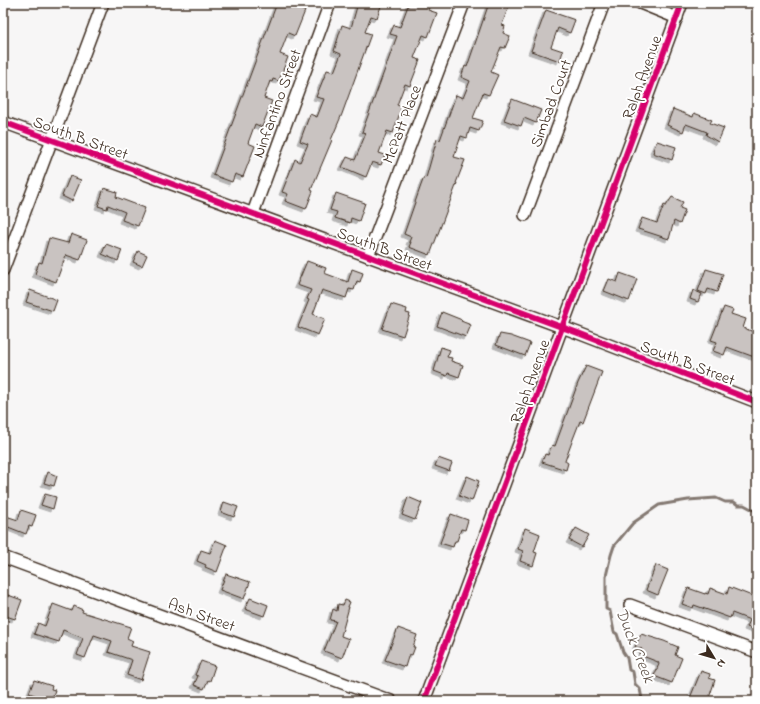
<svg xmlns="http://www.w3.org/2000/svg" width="760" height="704" viewBox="0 0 760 704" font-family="'Indie Flower',sans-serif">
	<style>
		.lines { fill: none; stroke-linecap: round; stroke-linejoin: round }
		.stream { stroke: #847972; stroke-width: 3 }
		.building { fill: #c9c3c1; stroke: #3b2a1e; filter: url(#shadow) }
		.minor-casing { stroke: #3b2a1e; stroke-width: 14 }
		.minor { stroke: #fff; stroke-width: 11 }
		.cycleway-casing { stroke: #fff; stroke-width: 8 }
		.cycleway { stroke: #d6006c; stroke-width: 6 }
		.labels { text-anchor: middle; stroke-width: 4; stroke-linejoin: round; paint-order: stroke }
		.street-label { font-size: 16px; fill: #3b2a1e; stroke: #fff }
		.water-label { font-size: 17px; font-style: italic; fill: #65584f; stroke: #fff }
	</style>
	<defs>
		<filter id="shadow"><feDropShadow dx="-3" dy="3" stdDeviation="0" flood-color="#0004"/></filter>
	</defs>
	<rect width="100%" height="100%" fill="#f7f6f6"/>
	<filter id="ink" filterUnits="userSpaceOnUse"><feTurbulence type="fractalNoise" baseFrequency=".025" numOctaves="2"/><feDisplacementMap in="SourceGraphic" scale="8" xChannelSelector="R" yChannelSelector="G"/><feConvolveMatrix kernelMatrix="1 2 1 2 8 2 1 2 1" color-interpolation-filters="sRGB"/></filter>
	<g filter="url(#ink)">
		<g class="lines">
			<path class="stream" d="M645 701 642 699 640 689 635 684 633 672 629 670 627 658 623 652 617 634 614 632 610 611 606 609V576L611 555 614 546 633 523 659 505 688 500 716 498 725 502H734L738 505H744L757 512"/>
		</g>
		<g class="building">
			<path d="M277 3H299L297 8 305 11 295 36 288 33 280 54 288 57 279 81 273 79 272 82 270 81 264 98 272 101 262 127 255 124 248 143 255 146 243 177 235 174 232 182 213 175Z"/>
			<path d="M358 3H373L381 6 377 18 371 16 365 32 371 34 342 114 331 140H332L311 190 313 191 306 209 285 201 288 194 282 192 295 159 300 162 308 144 300 141 310 114 317 117 324 99 316 97 327 70 334 72 341 54 334 51 342 25 351 28Z"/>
			<path d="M409 3H431L428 10 437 13 428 37 423 35 414 58 420 60 410 86 405 84 397 105 402 107 393 133 387 131 379 153 385 155 381 165 372 162 366 177 342 167 347 157 355 160 366 133 362 132 397 36 390 34 394 25 400 27Z"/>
			<path d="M489 3H510L502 25 505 26 503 33 510 36 505 48 501 47 491 72 498 75 489 95 483 93 473 118 483 121 479 131 470 128 467 138 461 136 454 157 465 160 456 183H457L430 255 409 247 411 242H409L411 237 404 234 420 188 424 177 426 178 437 139 440 140 456 95 463 98 470 81 461 77 465 66 467 67Z"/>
			<path d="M546 10 575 20 570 33 558 28 551 47 563 51 560 61 531 51Z"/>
			<path d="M512 99 541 110 536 123 524 118 521 126 504 120Z"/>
			<path d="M673 109 693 117 694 113 712 120 710 123 724 128 718 142 706 135 707 132 686 124 683 132 667 125Z"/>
			<path d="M657 141 676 147 672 160 653 153 654 150H653Z"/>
			<path d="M70 176 81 180 72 201 62 196Z"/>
			<path d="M104 188 117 192 116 197 145 208 138 226 122 220 125 212 108 205 107 209 98 206Z"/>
			<path d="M336 193 365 203 359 221 351 218 350 223 335 218 337 212 330 210Z"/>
			<path d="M672 197 683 202 680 208 685 210 680 224 674 221 669 239 638 229 642 218 657 223 664 205 666 206Z"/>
			<path d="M71 234 87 240 80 260 66 255 56 282 35 274 39 262 42 263 49 238 68 243Z"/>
			<path d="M106 244 122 250 118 261 102 254Z"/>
			<path d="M138 251 147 255 142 266 133 262Z"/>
			<path d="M307 261 326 268 324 273 348 282 352 269 363 273 360 282 357 281 354 290 349 289 346 298 322 290 313 314 325 319 318 335 298 327 309 300 307 299 311 290 297 285Z"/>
			<path d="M706 269 723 274 717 292 708 289 706 294 698 291Z"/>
			<path d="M620 273 637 279 629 301 604 291 609 279 617 282Z"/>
			<path d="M30 290 57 300 53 311 26 302Z"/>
			<path d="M693 290 702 294 698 302 690 299Z"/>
			<path d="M391 304 407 309 406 313 410 314 403 336 382 329Z"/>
			<path d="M724 307 733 310 731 314 746 319 743 328 757 333V358L727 347 724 355 713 351 717 342 711 340Z"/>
			<path d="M442 312 462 320 461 321 471 325 466 337 437 326Z"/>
			<path d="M500 334 511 336 530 343 525 356 496 345Z"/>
			<path d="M441 347 450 350 447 357 452 358 451 361 463 365 459 377 448 373 447 376 434 371Z"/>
			<path d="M586 366 602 372 583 422 580 421 573 439 565 461 568 463 566 470 542 462 545 454 548 455 552 445 555 446 578 383Z"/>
			<path d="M438 458 452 463 449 471 435 466Z"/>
			<path d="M48 472 57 476 54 486 44 483Z"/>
			<path d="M467 476 479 481 472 501 459 496Z"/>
			<path d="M45 494 56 497 53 509 41 505Z"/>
			<path d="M408 497 422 503 415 520 402 515Z"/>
			<path d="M224 502 238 507 234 517 221 512Z"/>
			<path d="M21 510 36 515 32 527 29 526 26 534 3 525 6 516 18 520Z"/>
			<path d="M451 514 468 520 465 530 461 529 457 541H455L453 547 440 543Z"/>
			<path d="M525 528 540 534 534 552 537 553 533 566 520 561 523 551 518 549Z"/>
			<path d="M576 528 589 535 582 547 569 540Z"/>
			<path d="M215 540 227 545 217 572 205 567 206 565 197 561 201 550 210 553Z"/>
			<path d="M656 565 668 570 658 595 646 590Z"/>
			<path d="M226 574 250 582 244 599 220 590Z"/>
			<path d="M729 587 757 598V631L747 627 750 620 732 613 730 618 694 605 693 608 682 604 688 588 705 594V593L708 594 710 588 727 594Z"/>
			<path d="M8 595 22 600 15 619 3 615V608Z"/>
			<path d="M250 598 268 605 264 616 245 609Z"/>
			<path d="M345 600 350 602 348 607H349L341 636 349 639 342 658 324 651 336 621 330 620 333 609 337 611 338 604 343 605Z"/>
			<path d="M53 604 72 611 74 606 83 610 82 612 131 627 127 638 133 641 131 646 150 652 141 680 127 675 132 660 108 652 112 641 94 635 85 658 77 655 83 638 63 630 59 642 34 634 38 623 45 626Z"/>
			<path d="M398 628 417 635 413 647H415L412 655 409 654 405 667 385 660Z"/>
			<path d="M641 634 664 641 678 647 675 655 682 658 672 683 654 676 659 664 658 662 640 655 642 649 635 647Z"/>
			<path d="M201 661 215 666 210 681 208 680 204 689 194 685 198 676 195 675Z"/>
			<path d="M701 671 710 674 709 678 715 680 708 701H701L690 698Z"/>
			<path d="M34 680 52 686 51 689 55 690 51 701 29 693Z"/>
		</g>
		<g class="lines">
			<defs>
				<g id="minor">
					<path d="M640 3 677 18"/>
					<path d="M3 122 578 333 757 402"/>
					<path d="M253 213 330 3"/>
					<path d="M525 215 604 3"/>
					<path d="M368 256 464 3"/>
					<path d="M3 270 103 3"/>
					<path d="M3 557 391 701"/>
					<path d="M630 605 757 652"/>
					<path d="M424 701 682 3"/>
				</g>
			</defs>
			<use href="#minor" class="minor-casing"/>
			<use href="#minor" class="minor"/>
			<defs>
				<g id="cycleway">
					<path d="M3 122 578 333 757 402"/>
					<path d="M424 701 682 3"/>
				</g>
			</defs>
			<use href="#cycleway" class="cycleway-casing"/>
			<use href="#cycleway" class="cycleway"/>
		</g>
	</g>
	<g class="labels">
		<g class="street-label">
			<text transform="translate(641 77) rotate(-70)" y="6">Ralph Avenue</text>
			<text transform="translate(276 103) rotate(-70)" y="6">Ninfantino Street</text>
			<text transform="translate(550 103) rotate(-70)" y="6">Simbad Court</text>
			<text transform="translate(401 124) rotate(-69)" y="6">McPatt Place</text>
			<text transform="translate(81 137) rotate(20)" y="6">South B Street</text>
			<text transform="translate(385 248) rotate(20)" y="6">South B Street</text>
			<text transform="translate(688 362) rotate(21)" y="6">South B Street</text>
			<text transform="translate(529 381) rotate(-70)" y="6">Ralph Avenue</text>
			<text transform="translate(202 614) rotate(20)" y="6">Ash Street</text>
		</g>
		<g class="water-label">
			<text transform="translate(636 645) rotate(68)" y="6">Duck Creek</text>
		</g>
	</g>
	<rect width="760" height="704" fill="none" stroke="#fff" stroke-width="16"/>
	<rect x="8" y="8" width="744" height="688" fill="none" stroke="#3b2a1e" stroke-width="1.5" filter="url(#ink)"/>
	<g transform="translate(714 658) rotate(128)" stroke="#ffffff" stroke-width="3" paint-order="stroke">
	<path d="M0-3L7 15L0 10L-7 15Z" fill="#3b2a1e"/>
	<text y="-6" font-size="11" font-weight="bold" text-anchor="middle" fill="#3b2a1e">N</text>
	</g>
</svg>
